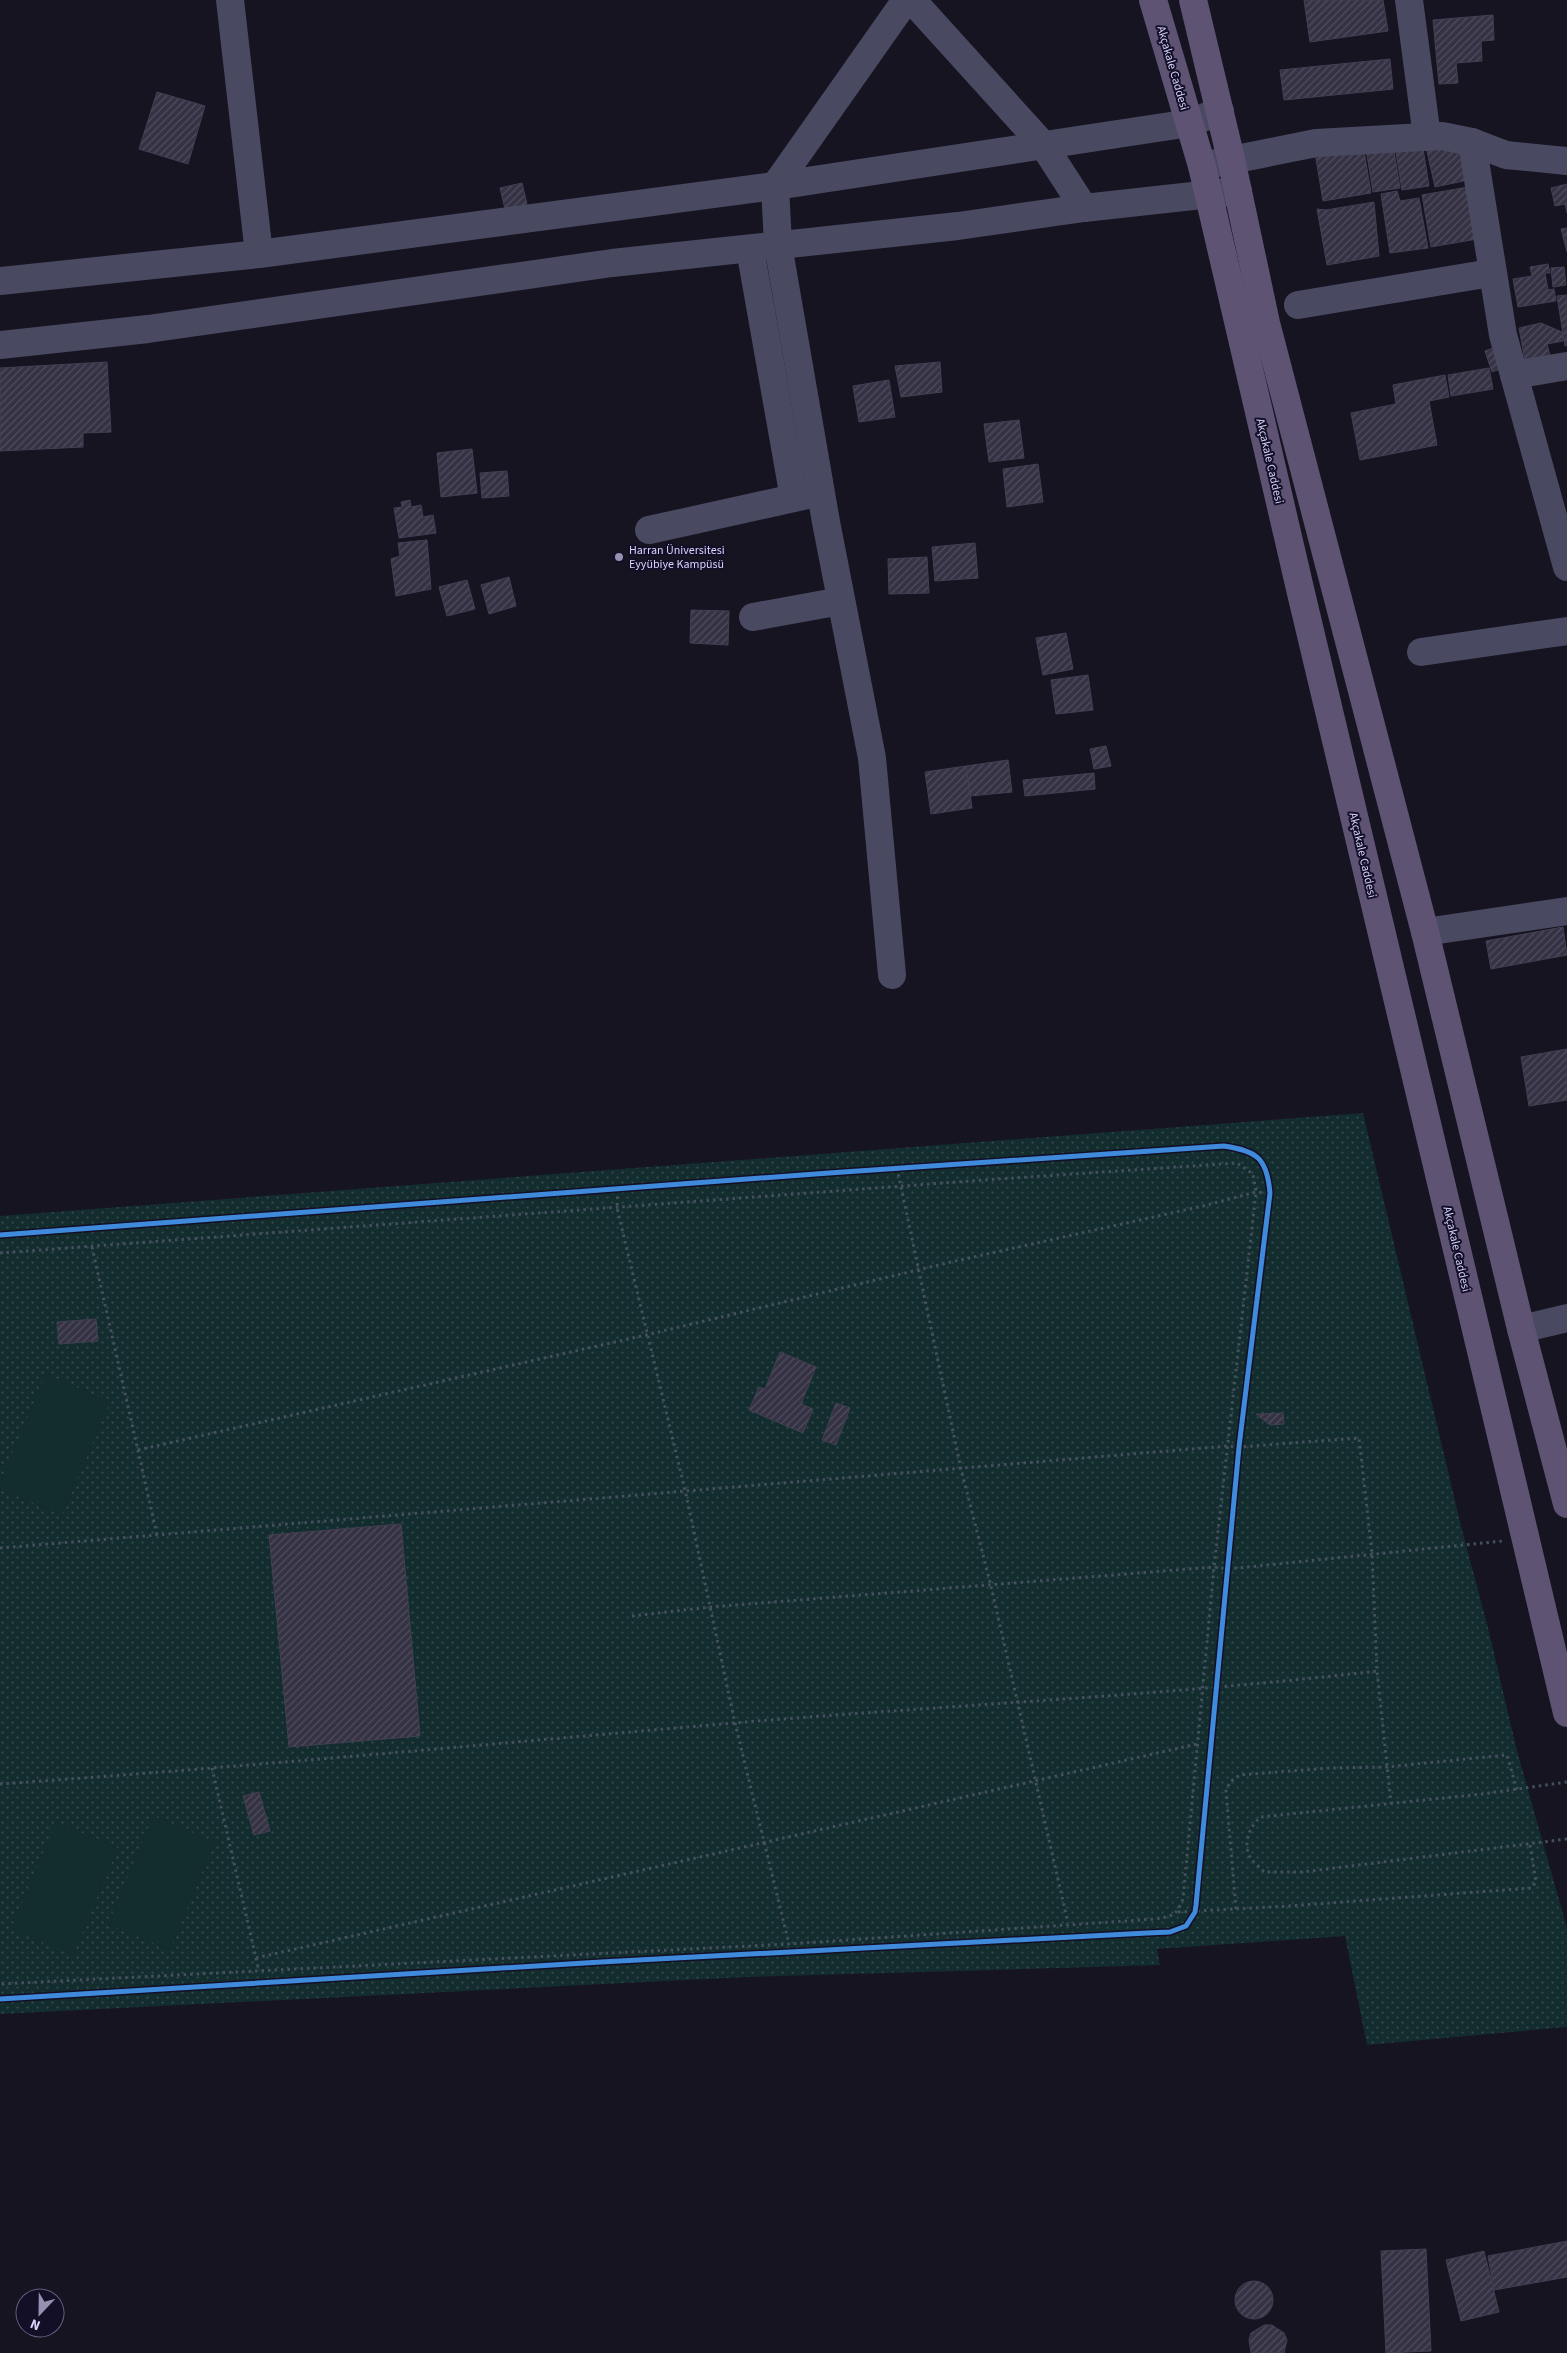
<svg xmlns="http://www.w3.org/2000/svg" width="1567" height="2353" viewBox="0 0 1567 2353" font-family="'Source Sans 3',sans-serif">
	<style>
		.park { fill: url(#park-dots) }
		.garden { fill: #132c2d }
		.building { fill: url(#building-hatch); stroke: #433f54 }
		.lines { fill: none; stroke-linecap: round; stroke-linejoin: round }
		.path { stroke: #44505f; stroke-width: 3; stroke-dasharray: 2.5 4; stroke-linecap: butt }
		.minor { stroke: #4a4962; stroke-width: 28 }
		.major { stroke: #5e5373; stroke-width: 28 }
		.cycleway-casing { stroke: #130f26; stroke-width: 8 }
		.cycleway { stroke: #408adc; stroke-width: 5 }
		.poi-dot { fill: #9591b1; stroke: #130f26; stroke-width: 2 }
		.labels { text-anchor: middle; stroke-width: 4; stroke-linejoin: round; paint-order: stroke }
		.street-label { font-size: 12px; fill: #d9d4ff; stroke: #130f26 }
		.poi-label { font-size: 12px; fill: #d9d4ff; stroke: #130f26; text-anchor: start }
	</style>
	<defs>
		<pattern id="park-dots" width="8" height="8" patternUnits="userSpaceOnUse" patternTransform="scale(1.25)"><rect width="8" height="8" fill="#132c2d"/><path d="M2 2h.1M6 6h.1" fill="none" stroke="#354a4c" stroke-width="1.8" stroke-linecap="round"/></pattern>
		<pattern id="building-hatch" width="6" height="6" patternUnits="userSpaceOnUse" patternTransform="scale(1.25)"><rect width="6" height="6" fill="#343243"/><path d="M-1 1l2-2M0 6l6-6M5 7l2-2" fill="none" stroke="#514f5f"/></pattern>
	</defs>
	<rect width="100%" height="100%" fill="#161421"/>
	<path class="park" d="M1363 1113 1461 1526 1488 1628 1517 1751 1567 1928V2027L1367 2045 1345 1936 1157 1949 1160 1965 747 1977 0 2014V1216Z"/>
	<g class="garden">
		<path d="M46 1374 110 1402 62 1515 0 1489V1482Z"/>
		<path d="M153 1816 215 1842 170 1950 108 1924Z"/>
		<path d="M56 1822 118 1848 73 1955 11 1929Z"/>
	</g>
	<g class="building">
		<path d="M1304 0H1383L1388 31 1310 42Z"/>
		<path d="M1493 15 1494 40 1481 41 1482 61 1456 63 1458 83 1439 84 1433 20Z"/>
		<path d="M1390 59 1393 89 1284 100 1280 70Z"/>
		<path d="M157 92 205 106 188 164 139 149Z"/>
		<path d="M1460 140 1468 180 1435 187 1426 147Z"/>
		<path d="M1422 142 1429 186 1402 190 1395 146Z"/>
		<path d="M1363 145 1371 193 1323 201 1315 153Z"/>
		<path d="M1393 145 1400 188 1373 192 1366 149Z"/>
		<path d="M522 183 527 204 505 209 500 188Z"/>
		<path d="M1567 184V213L1565 204 1555 206 1551 188Z"/>
		<path d="M1468 187 1477 239 1431 247 1422 195Z"/>
		<path d="M1397 191 1400 201 1419 198 1428 248 1390 253 1381 194Z"/>
		<path d="M1374 202 1379 256 1327 265 1317 209 1326 210Z"/>
		<path d="M1567 228V252L1561 229Z"/>
		<path d="M1548 264 1550 273H1545L1548 290 1554 289 1556 301 1518 307 1513 279 1532 276 1530 267Z"/>
		<path d="M1564 267 1566 285 1553 287 1551 268Z"/>
		<path d="M1567 295V345L1565 346 1557 296Z"/>
		<path d="M1541 323 1562 332 1563 341 1547 344 1550 356 1525 361 1519 328Z"/>
		<path d="M1493 348 1500 369 1492 372 1485 351Z"/>
		<path d="M107 362 111 432 83 433V447L0 451V368Z"/>
		<path d="M940 362 942 392 901 397 895 366Z"/>
		<path d="M1489 368 1493 389 1451 396 1448 375Z"/>
		<path d="M1445 375 1449 397 1429 401 1437 445 1360 460 1351 413 1396 404 1393 385Z"/>
		<path d="M889 380 895 417 859 422 853 386Z"/>
		<path d="M1019 420 1024 458 989 462 984 424Z"/>
		<path d="M472 449 477 493 441 497 437 453Z"/>
		<path d="M1038 464 1043 502 1007 507 1003 469Z"/>
		<path d="M507 471 509 496 482 498 480 473Z"/>
		<path d="M410 500 411 507 421 505 423 517 433 515 436 533 399 538 394 508 402 507 401 502Z"/>
		<path d="M427 540 431 589 396 596 391 559 400 556 398 543Z"/>
		<path d="M975 543 978 578 935 581 932 547Z"/>
		<path d="M927 557 929 593 889 594 888 559Z"/>
		<path d="M509 577 516 606 489 614 481 585Z"/>
		<path d="M467 580 475 609 447 616 439 587Z"/>
		<path d="M691 610 729 611 728 645 690 643Z"/>
		<path d="M1066 633 1073 669 1043 675 1036 638Z"/>
		<path d="M1088 675 1093 710 1056 714 1051 680Z"/>
		<path d="M1106 746 1111 766 1094 769 1090 749Z"/>
		<path d="M1008 760 1012 792 970 796 966 766Z"/>
		<path d="M966 766 972 808 931 814 925 772Z"/>
		<path d="M1094 773 1095 789 1025 796 1023 780Z"/>
		<path d="M1563 927 1567 955 1491 969 1486 941Z"/>
		<path d="M1567 1049V1100L1529 1106 1521 1057Z"/>
		<path d="M96 1319 98 1341 59 1344 57 1322Z"/>
		<path d="M780 1352 816 1367 801 1404 813 1409 803 1433 749 1410 759 1387 765 1389Z"/>
		<path d="M836 1403 850 1408 836 1445 822 1440Z"/>
		<path d="M1283 1413 1284 1424 1270 1425 1256 1414Z"/>
		<path d="M401 1524 420 1736 289 1747 269 1535Z"/>
		<path d="M259 1792 270 1831 254 1835 243 1796Z"/>
		<path d="M1567 2241V2277L1494 2290 1488 2256Z"/>
		<path d="M1426 2249 1431 2351 1386 2353 1381 2251Z"/>
		<path d="M1484 2251 1499 2312 1461 2321 1446 2260Z"/>
		<circle cx="1254" cy="2300" r="19"/>
		<path d="M1264 2325H1272L1284 2333 1287 2340 1284 2353H1251L1249 2340 1251 2333Z"/>
	</g>
	<g class="lines">
		<g class="path">
			<path d="M897 1168 961 1469 991 1586 1068 1923"/>
			<path d="M618 1190 617 1208 685 1490 735 1723 789 1944"/>
			<path d="M92 1247 157 1535"/>
			<path d="M0 1253 984 1180 1237 1163 1253 1174 1256 1192 1214 1567 1183 1899C1176 1916 1173 1916 1155 1919L789 1944 0 1984"/>
			<path d="M138 1450 646 1335 951 1262 1203 1206 1256 1192 1270 1193"/>
			<path d="M0 1548 1228 1446 1239 1447 1359 1438 1372 1553 1377 1671 1391 1803"/>
			<path d="M632 1616 711 1607 1214 1567 1228 1569 1503 1541"/>
			<path d="M212 1768 259 1971"/>
			<path d="M1567 1782 1482 1794 1261 1817C1249 1826 1243 1844 1250 1857 1253 1863 1260 1867 1264 1872H1303L1567 1839"/>
			<path d="M0 1784C245 1767 489 1744 734 1723 948 1705 1163 1696 1377 1671"/>
			<path d="M1236 1909 1226 1791 1230 1782 1240 1775 1330 1768 1386 1767 1507 1755 1517 1790"/>
			<path d="M1178 1912 1289 1906 1531 1888 1536 1882 1530 1845"/>
			<path d="M256 1958 1197 1744"/>
		</g>
		<g class="minor">
			<path d="M230 0 259 254"/>
			<path d="M912 0 1044 146 1084 208"/>
			<path d="M1409 0 1427 137"/>
			<path d="M1472 142 1503 335 1567 567"/>
			<path d="M1202 166 1316 143 1442 136 1472 142 1506 155 1567 161"/>
			<path d="M750 249 794 498"/>
			<path d="M0 281 259 254 775 186 1190 123 1220 111"/>
			<path d="M1298 305 1491 273"/>
			<path d="M0 345 148 329 612 263 958 226 1084 208 1238 191"/>
			<path d="M1514 375 1567 366"/>
			<path d="M649 530 812 494"/>
			<path d="M753 617 841 601"/>
			<path d="M1421 652 1567 631"/>
			<path d="M1425 932 1567 911"/>
			<path d="M892 975 872 758 826 522 778 245 775 186 906 0"/>
			<path d="M1521 1329 1567 1318"/>
		</g>
		<g class="major">
			<path d="M1153 0 1202 166 1301 593 1567 1713"/>
			<path d="M1193 0 1231 159 1266 323 1425 932 1521 1329 1567 1504"/>
		</g>
		<defs>
			<path id="cycleway" d="M0 1235 829 1173 1224 1146C1257 1151 1267 1158 1270 1193L1239 1447 1196 1905 1195 1912 1186 1926 1170 1932 1147 1933 601 1962 0 1999"/>
		</defs>
		<use href="#cycleway" class="cycleway-casing"/>
		<use href="#cycleway" class="cycleway"/>
	</g>
	<circle class="poi-dot" cx="619" cy="557" r="5"/>
	<g class="labels">
		<g class="street-label">
			<text transform="translate(1173 68) rotate(74)" y="4">Akçakale Caddesi</text>
			<text transform="translate(1270 461) rotate(77)" y="4">Akçakale Caddesi</text>
			<text transform="translate(1363 855) rotate(77)" y="4">Akçakale Caddesi</text>
			<text transform="translate(1457 1249) rotate(77)" y="4">Akçakale Caddesi</text>
		</g>
		<g class="poi-label">
			<text x="629" y="554">Harran Üniversitesi<tspan x="629" dy="14">Eyyübiye Kampüsü</tspan></text>
		</g>
	</g>
	<g transform="translate(40 2313) rotate(202)"><circle r="24" fill="#130f26" stroke="#625e7d"/>
	<path d="M0-4L9 19L0 12L-9 19Z" fill="#9591b1"/>
	<text y="-8" font-size="14" font-weight="bold" text-anchor="middle" fill="#d9d4ff">N</text>
	</g>
</svg>
